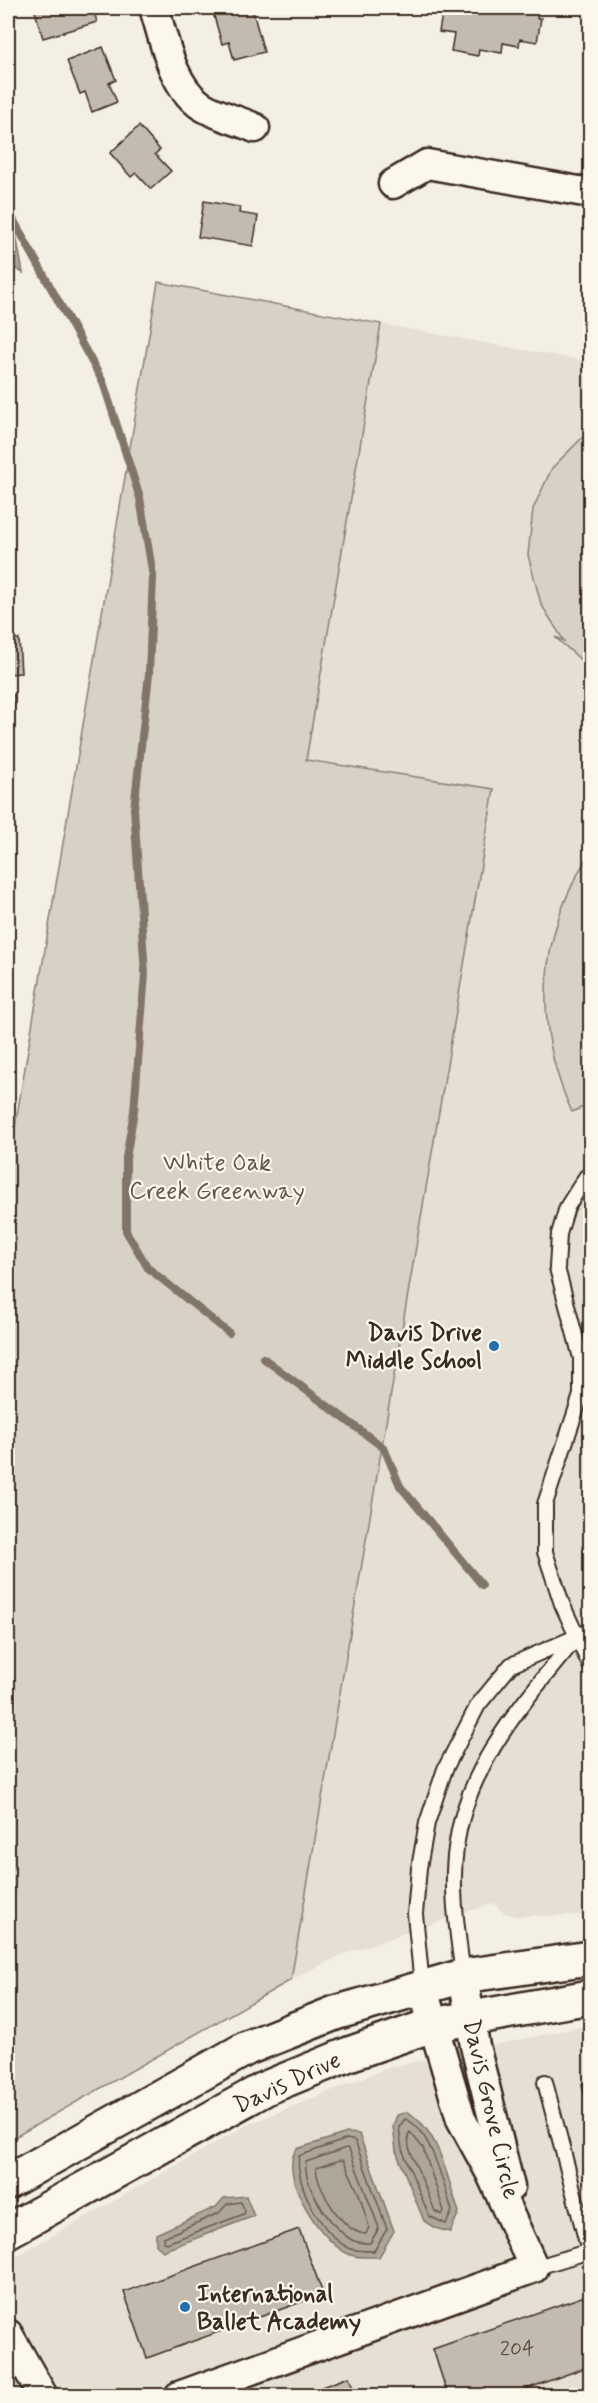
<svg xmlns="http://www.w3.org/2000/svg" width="598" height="2403" viewBox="0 0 598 2403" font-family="Mynerve,sans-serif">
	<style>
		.built { fill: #e5dfd4 }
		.green { fill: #d8d1c6; stroke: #8a7e72; stroke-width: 1.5 }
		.water { fill: #afa69a; stroke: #817468; stroke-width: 1.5 }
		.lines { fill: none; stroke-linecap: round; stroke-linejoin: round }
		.shore { stroke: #695c50; stroke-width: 1.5 }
		.stream { stroke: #817468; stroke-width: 8 }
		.building { fill: #c3bbb0; stroke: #3b2a1e; stroke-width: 1.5 }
		.service-casing { stroke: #3b2a1e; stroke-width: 18 }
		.minor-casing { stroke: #3b2a1e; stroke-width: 33 }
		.primary-casing { stroke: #3b2a1e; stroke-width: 38 }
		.service { stroke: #fbf7ec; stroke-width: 14 }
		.minor { stroke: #fbf7ec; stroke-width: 28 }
		.primary { stroke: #fbf7ec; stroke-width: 33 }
		.poi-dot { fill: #1f6fb2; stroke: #fbf7ec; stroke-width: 2 }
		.labels { text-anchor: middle; stroke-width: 4.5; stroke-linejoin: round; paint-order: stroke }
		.number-label { font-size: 21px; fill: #5d4e42 }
		.park-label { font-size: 24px; fill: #625448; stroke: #fbf7ec }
		.poi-label { font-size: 24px; font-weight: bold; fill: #3b2a1e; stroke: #fbf7ec; text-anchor: end }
		.street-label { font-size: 24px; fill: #3b2a1e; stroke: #fbf7ec }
	</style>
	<rect width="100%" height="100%" fill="#f3efe4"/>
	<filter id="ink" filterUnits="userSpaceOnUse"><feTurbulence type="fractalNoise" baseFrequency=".0167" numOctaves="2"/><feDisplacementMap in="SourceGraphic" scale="12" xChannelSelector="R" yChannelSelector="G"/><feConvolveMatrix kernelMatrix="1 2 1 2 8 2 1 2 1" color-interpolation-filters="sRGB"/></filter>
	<g filter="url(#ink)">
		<g class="built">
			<path d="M381 324 590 362V1915L516 1916 503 1912 493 1903 341 1955 291 1980 299 1920 494 790 305 760Z"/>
			<path d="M590 2025V2395H8V2261L249 2124 390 2067Z"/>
		</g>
		<g class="green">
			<path d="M158 282 381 324 306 760 494 789 291 1980 8 2141V1168Z"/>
			<path d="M590 430V668L555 637 564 641 541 604 528 555 533 509 552 468Z"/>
			<path d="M590 853V1104L572 1112C532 1025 538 934 590 853Z"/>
		</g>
		<g class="water">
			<path d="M8 191 23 273 8 264Z"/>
			<path d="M407 2112C440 2130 447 2179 459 2212L450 2232 435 2228 424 2221 396 2151 393 2126 397 2115Z"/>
			<path d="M347 2133 359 2134 394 2231 379 2257C370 2257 359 2258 351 2255 324 2247 276 2174 297 2149Z"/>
			<path d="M246 2196 254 2216 163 2251 156 2245V2234L216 2207 224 2198Z"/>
		</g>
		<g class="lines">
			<g class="shore">
				<path d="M405 2119C431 2128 444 2186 452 2211L446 2224 429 2216 402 2149 399 2127Z"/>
				<path d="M410 2132 423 2148 444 2211 442 2215 435 2211 409 2148 408 2135Z"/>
				<path d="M347 2139 355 2141 387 2229 374 2251C367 2251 358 2251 351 2249 324 2238 294 2185 299 2156Z"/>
				<path d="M346 2148 349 2149 379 2228 370 2243C364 2243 357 2243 352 2240 331 2228 303 2186 306 2162Z"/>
				<path d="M340 2160 344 2161 359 2194 369 2227 366 2234C343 2233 317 2189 316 2168Z"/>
				<path d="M241 2202 245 2211 244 2214 167 2243 163 2242 164 2237 219 2213 227 2204Z"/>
			</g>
			<g class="stream">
				<path d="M8 210 103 382 140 498 153 576 149 674 134 809 145 974 134 1111 126 1158V1231L148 1268 229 1333"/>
				<path d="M263 1358 384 1448 400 1486 482 1585"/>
			</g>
		</g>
		<g class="building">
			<path d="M34 8H93L97 22 43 38Z"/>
			<path d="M218 8H252L264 52 234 60 229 42 222 44 212 9Z"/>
			<path d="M443 8 462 10V8H539L537 18H541L537 42 520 39 519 46 503 43 502 53 479 49 478 56 451 51 454 34 439 32Z"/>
			<path d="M103 47 116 80 109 83 117 102 92 112 85 92 80 94 67 61Z"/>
			<path d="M139 126 160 150 155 154 171 171 151 189 136 173 131 177 110 153Z"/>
			<path d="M204 201 240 207 239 213 258 216 253 246 198 237Z"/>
			<path d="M10 624 11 639H19L21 673 8 674V625Z"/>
			<path d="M8 694 14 695 12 743H8Z"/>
			<path d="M8 764 15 766 8 805Z"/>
			<path d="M590 2082V2117L582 2084Z"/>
			<path d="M299 2229 323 2294 147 2358 124 2292Z"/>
			<path d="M590 2294V2366L507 2396H448L433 2349Z"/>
			<path d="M349 2377 356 2396H297Z"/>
		</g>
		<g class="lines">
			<defs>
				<g id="service">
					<path d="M590 1174 586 1177 567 1207 559 1234 557 1268 581 1358V1395L545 1504V1552L562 1604 590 1665"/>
					<path d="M463 1976C458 1934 450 1890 456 1848 466 1765 525 1701 575 1639"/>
					<path d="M422 1986 415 1914 419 1868 427 1823 445 1769 478 1705 511 1665 590 1631"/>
					<path d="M545 2082 589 2251"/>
					<path d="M534 2268 590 2251"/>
				</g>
				<g id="minor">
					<path d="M154 8C164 38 171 83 199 104 214 115 238 120 255 128"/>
					<path d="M393 184 427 164 590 193"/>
					<path d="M463 1976 475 2046 510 2187"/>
					<path d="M8 2334 43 2396"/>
					<path d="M179 2396 534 2268 490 2172 461 2119 422 1986"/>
				</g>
				<g id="primary">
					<path d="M8 2182 247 2048 335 2013 463 1976 590 1958"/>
					<path d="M8 2231 266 2088 349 2054 432 2025 590 1997"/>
				</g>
			</defs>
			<use href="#service" class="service-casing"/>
			<use href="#minor" class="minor-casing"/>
			<use href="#primary" class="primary-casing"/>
			<use href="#service" class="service"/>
			<use href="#minor" class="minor"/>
			<use href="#primary" class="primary"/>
		</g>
	</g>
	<g class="poi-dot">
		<circle cx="494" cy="1346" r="6"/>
		<circle cx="185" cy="2307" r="6"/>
	</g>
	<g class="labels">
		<g class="number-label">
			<text x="517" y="2355">204</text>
		</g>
		<g class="park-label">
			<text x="217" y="1170">White Oak<tspan x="217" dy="28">Creek Greenway</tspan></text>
		</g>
		<g class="poi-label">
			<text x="482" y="1340">Davis Drive<tspan x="482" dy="28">Middle School</tspan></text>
			<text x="197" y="2301" text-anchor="start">International<tspan x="197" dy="28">Ballet Academy</tspan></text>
		</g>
		<g class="street-label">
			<text transform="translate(287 2082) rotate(-25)" y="8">Davis Drive</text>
			<text transform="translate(492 2109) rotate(77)" y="8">Davis Grove Circle</text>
		</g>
	</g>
	<rect width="598" height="2403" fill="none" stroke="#fbf7ec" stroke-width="30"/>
	<rect x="15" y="15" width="568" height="2373" fill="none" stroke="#3b2a1e" stroke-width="2" filter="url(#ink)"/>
</svg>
